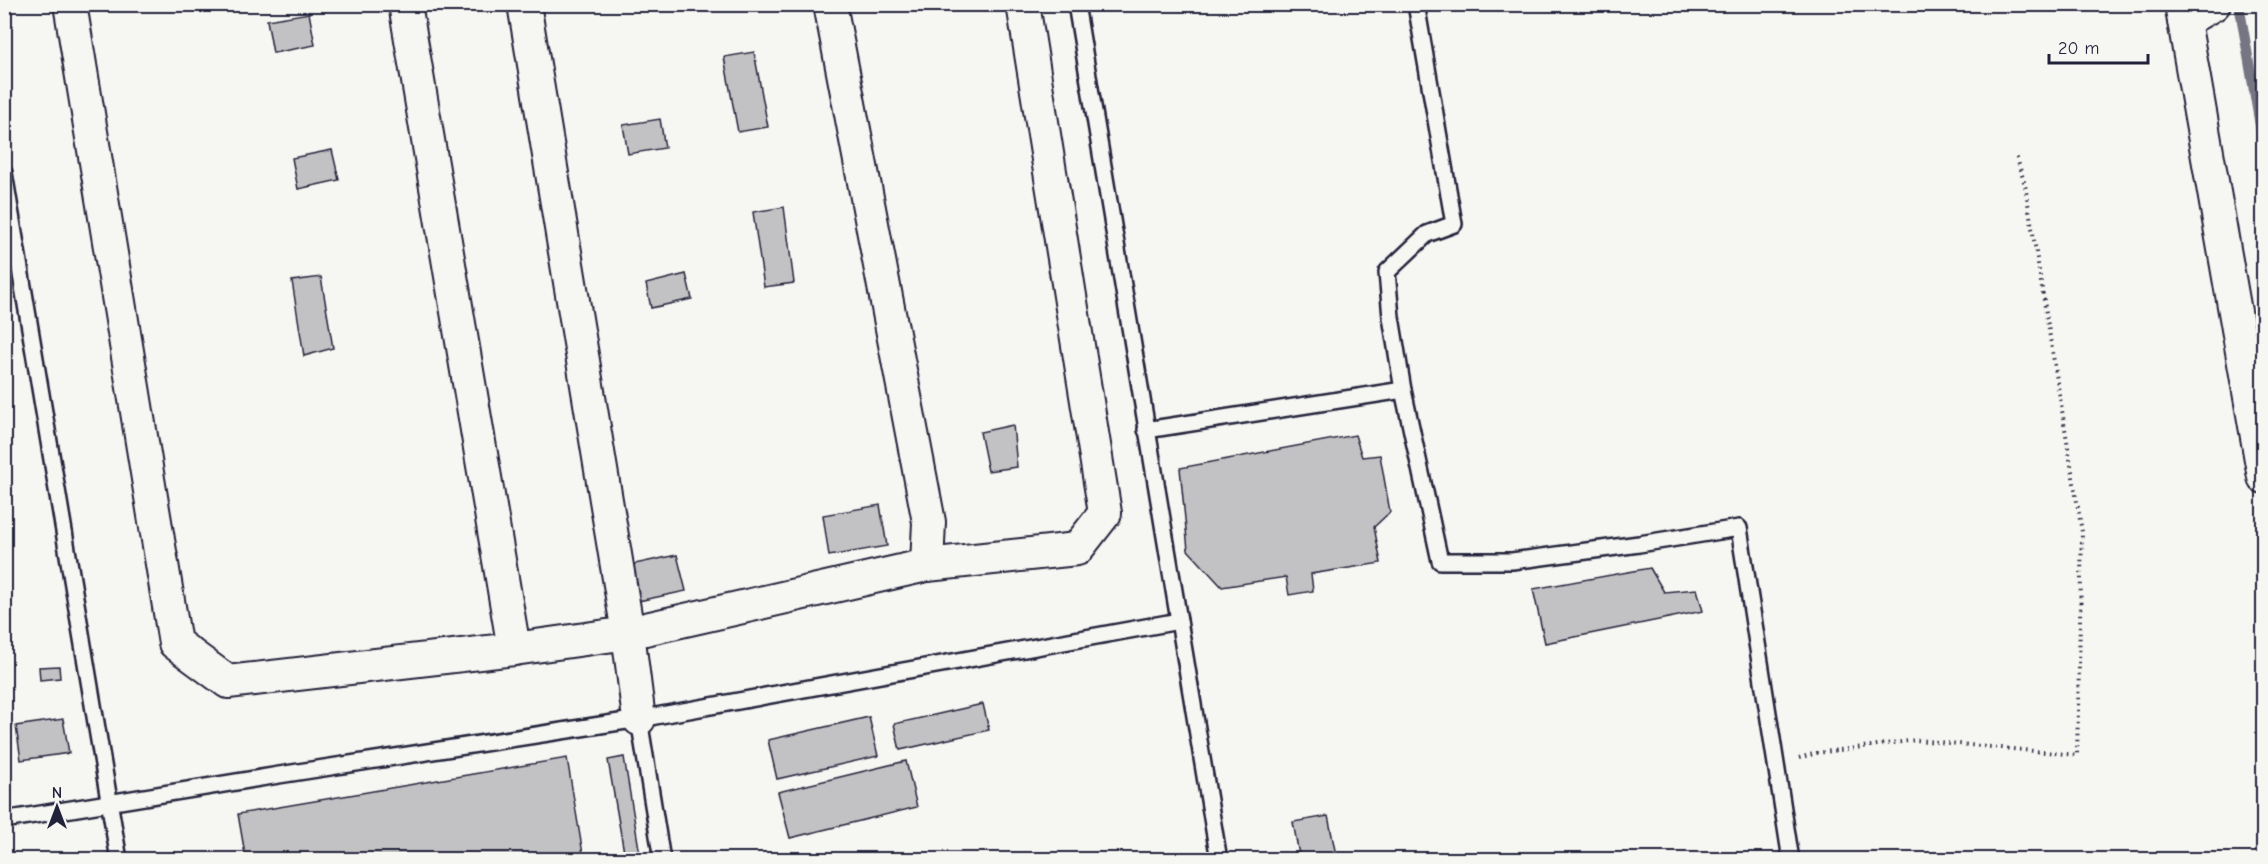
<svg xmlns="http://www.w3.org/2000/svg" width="2268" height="864" viewBox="0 0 2268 864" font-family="'Comic Neue',sans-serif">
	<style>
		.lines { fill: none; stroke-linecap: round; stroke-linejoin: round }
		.stream { stroke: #757583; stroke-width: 10 }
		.building { fill: #c2c2c4; stroke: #22223b; stroke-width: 1.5 }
		.lane-casing { stroke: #22223b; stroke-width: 20 }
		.street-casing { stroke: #22223b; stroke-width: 36 }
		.path { stroke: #22223b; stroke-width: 4; stroke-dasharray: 1.5 4.5; stroke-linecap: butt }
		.lane { stroke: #f6f6f2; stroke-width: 15 }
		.street { stroke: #f6f6f2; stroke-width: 32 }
	</style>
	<rect width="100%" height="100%" fill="#f6f6f2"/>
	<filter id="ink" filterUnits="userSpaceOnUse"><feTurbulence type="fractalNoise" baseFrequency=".0167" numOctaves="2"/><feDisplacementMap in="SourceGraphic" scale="12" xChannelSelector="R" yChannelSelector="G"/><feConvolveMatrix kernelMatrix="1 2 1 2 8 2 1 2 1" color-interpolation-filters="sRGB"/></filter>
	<g filter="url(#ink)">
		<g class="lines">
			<path class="stream" d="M2239 4 2264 149"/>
		</g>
		<g class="building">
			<path d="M309 13 315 45 273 53 267 20Z"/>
			<path d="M754 52 768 127 738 132 724 57Z"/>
			<path d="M660 119 665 148 628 154 623 125Z"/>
			<path d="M332 150 339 180 298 189 292 158Z"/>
			<path d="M784 207 794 283 764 287 753 212Z"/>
			<path d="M686 274 692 299 651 308 646 284Z"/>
			<path d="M321 277 333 348 304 356 292 281Z"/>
			<path d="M1013 425 1017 467 988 471 980 432Z"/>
			<path d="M1355 435 1362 457 1380 455 1390 512 1374 527 1381 563 1311 574 1313 591 1289 595 1286 577 1222 587 1188 550 1180 468Z"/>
			<path d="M880 505 887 546 829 556 823 515Z"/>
			<path d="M677 555 686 591 638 601 630 565Z"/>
			<path d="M1650 568 1664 592 1697 589 1703 611 1545 643 1533 589Z"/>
			<path d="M4 581 10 617 4 618Z"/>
			<path d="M59 666 60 678 40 680 39 667Z"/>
			<path d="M983 704 989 730 900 750 894 724Z"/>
			<path d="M869 717 878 756 777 779 768 740Z"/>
			<path d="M63 719 69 753 21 760 16 726Z"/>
			<path d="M624 757 640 855 625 858 608 760Z"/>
			<path d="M567 758 584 860H246L238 814Z"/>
			<path d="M906 761 917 807 790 838 778 792Z"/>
			<path d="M1328 816 1337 860H1300L1293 822Z"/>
		</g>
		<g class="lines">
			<defs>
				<g id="lane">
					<path d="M1076 4 1219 860"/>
					<path d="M4 173 119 860"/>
					<path d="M1403 390 1391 317 1387 272 1427 234 1454 224 1416 4"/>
					<path d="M1146 430 1403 390 1440 561H1512L1639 544 1739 528 1791 860"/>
					<path d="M639 719 662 860"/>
					<path d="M4 820 279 775 639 719 1179 621"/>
				</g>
				<g id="street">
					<path d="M70 4 175 643 228 682 514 649"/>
					<path d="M405 4 514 649 628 633 639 719"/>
					<path d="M524 4 628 633 927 565"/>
					<path d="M830 4 929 522 927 565 1077 549 1105 513 1023 4"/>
					<path d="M2181 4 2264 477"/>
					<path d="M2184 21 2214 4"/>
				</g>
			</defs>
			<use href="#lane" class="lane-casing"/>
			<use href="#street" class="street-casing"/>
			<path class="path" d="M1799 758 1817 753 1916 740 2077 755 2082 532 2025 185 2016 155"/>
			<use href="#lane" class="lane"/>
			<use href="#street" class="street"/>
		</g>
	</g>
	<rect width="2268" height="864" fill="none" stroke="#f6f6f2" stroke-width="24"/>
	<rect x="12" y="12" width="2244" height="840" fill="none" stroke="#22223b" stroke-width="2" filter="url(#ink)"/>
	<g transform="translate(57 807)" stroke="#f6f6f2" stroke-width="4.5" paint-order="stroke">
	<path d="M0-4.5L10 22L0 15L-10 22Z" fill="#22223b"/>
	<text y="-9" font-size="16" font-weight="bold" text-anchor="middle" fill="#22223b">N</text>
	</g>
	<path d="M2049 54v9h99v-9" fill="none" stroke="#22223b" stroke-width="3"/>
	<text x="2058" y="54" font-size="18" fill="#22223b" stroke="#f6f6f2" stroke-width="4.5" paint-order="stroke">20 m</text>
</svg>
